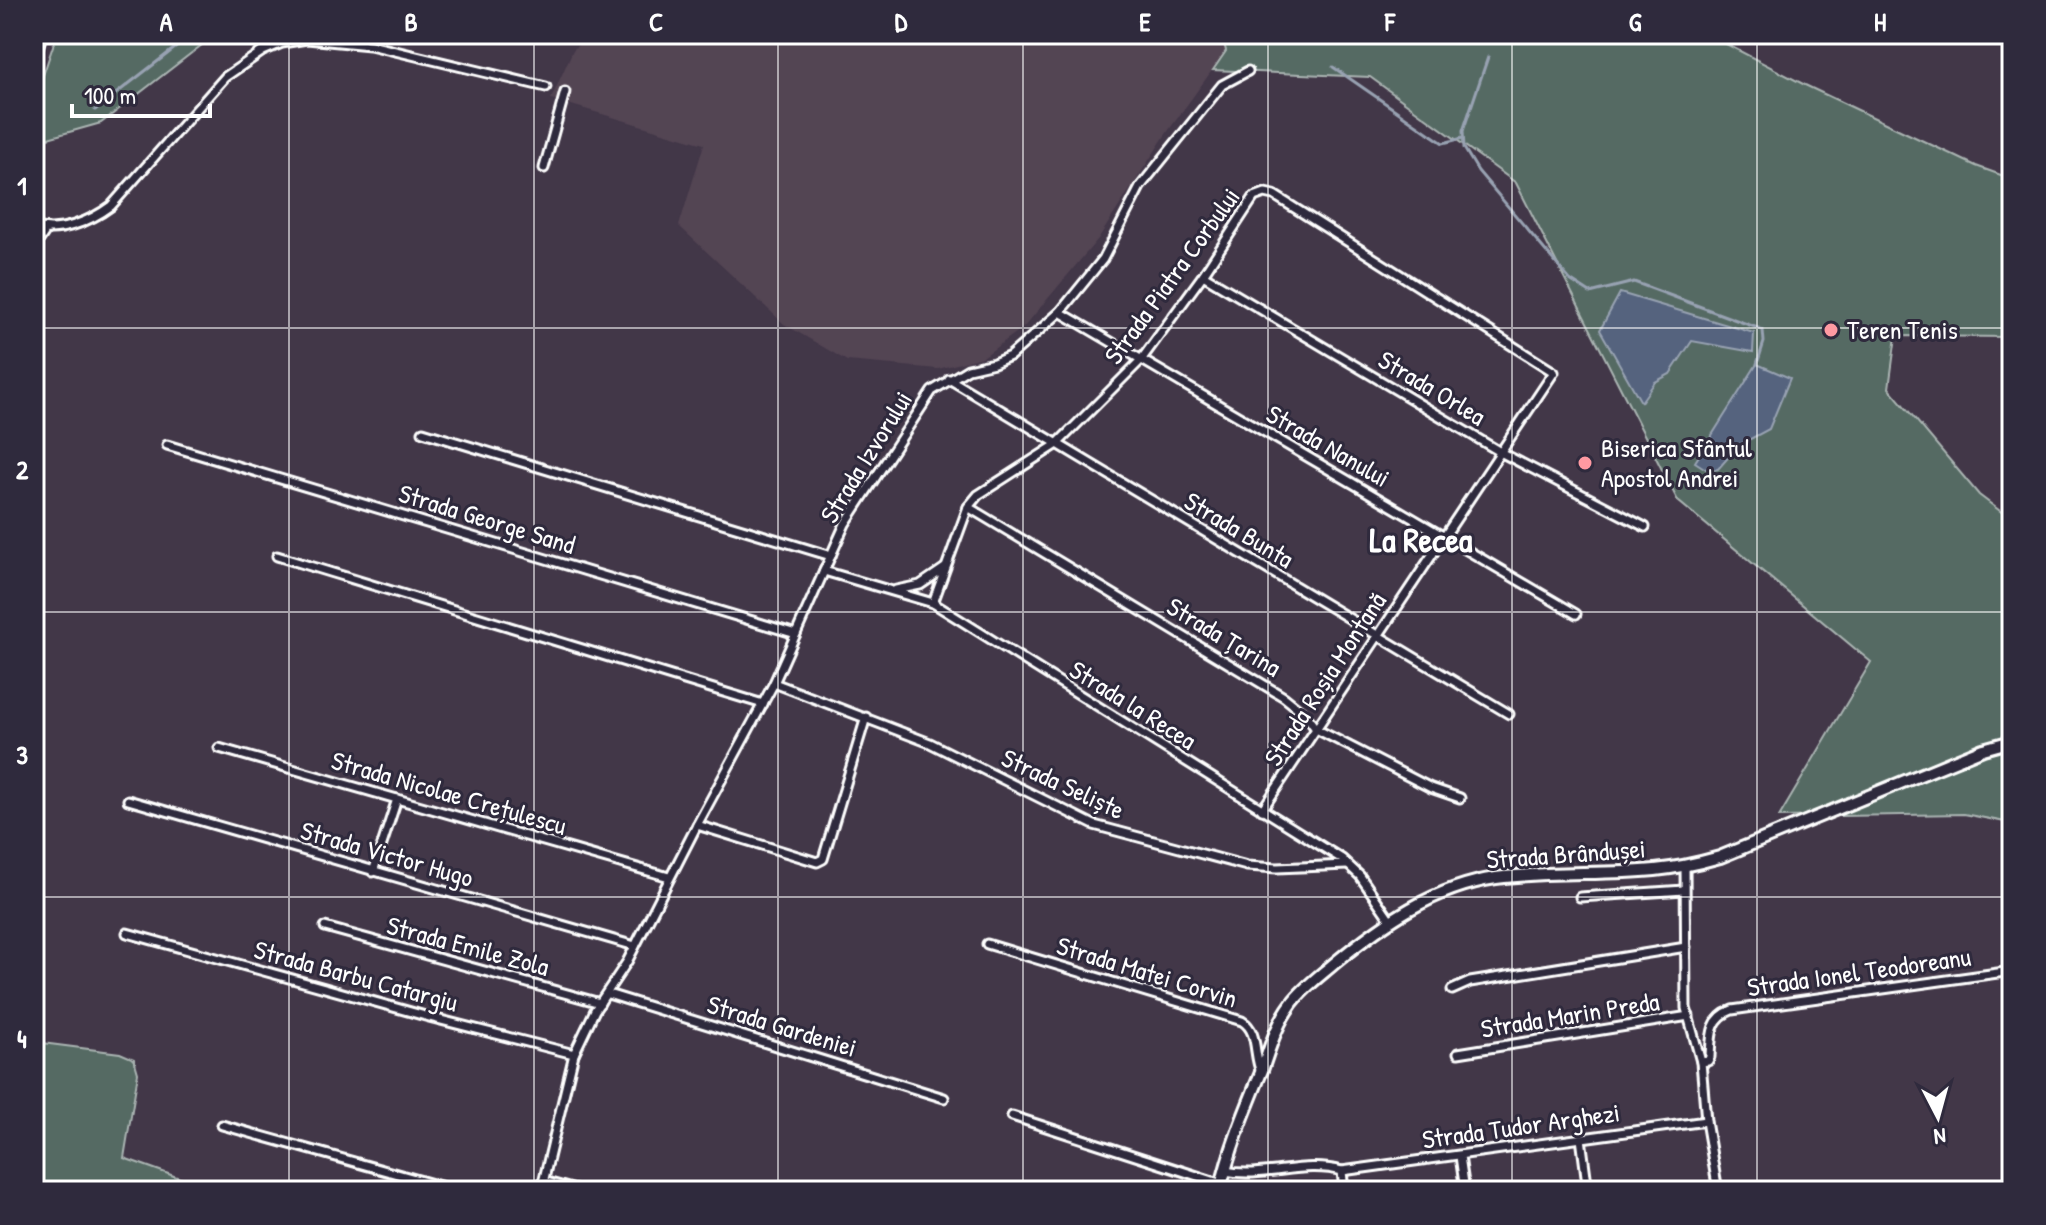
<svg xmlns="http://www.w3.org/2000/svg" width="2046" height="1225" viewBox="0 0 2046 1225" font-family="'Patrick Hand',sans-serif">
	<style>
		.built { fill: #534453 }
		.green { fill: #556a64; stroke: #aab4b2; stroke-width: 2 }
		.water { fill: #54647e; stroke: #98a2b2; stroke-width: 2 }
		.lines { fill: none; stroke-linecap: round; stroke-linejoin: round }
		.stream { stroke: #98a2b2; stroke-width: 3 }
		.minor-casing { stroke: #fff; stroke-width: 13 }
		.secondary-casing { stroke: #fff; stroke-width: 16 }
		.primary-casing { stroke: #fff; stroke-width: 18 }
		.minor { stroke: #2f2a3d; stroke-width: 7 }
		.secondary { stroke: #2f2a3d; stroke-width: 10 }
		.primary { stroke: #766964; stroke-width: 12 }
		.grid { fill: none; stroke: #fff; stroke-width: 2; stroke-opacity: 0.55 }
		.poi-dot { fill: #ff9aa2; stroke: #2f2a3d; stroke-width: 3 }
		.labels { text-anchor: middle; stroke-width: 6; stroke-linejoin: round; paint-order: stroke }
		.street-label { font-size: 26px; fill: #fff; stroke: #2f2a3d }
		.poi-label { font-size: 26px; fill: #fff; stroke: #2f2a3d; text-anchor: start }
		.district-label { font-size: 34px; font-weight: bold; fill: #fff; stroke: #2f2a3d }
		.neatline { fill: none; stroke: #fff; stroke-width: 3 }
		.grid-label { font-size: 26px; text-anchor: middle; font-weight: bold; fill: #fff }
	</style>
	<rect width="100%" height="100%" fill="#423748"/>
	<filter id="ink" filterUnits="userSpaceOnUse"><feTurbulence type="fractalNoise" baseFrequency=".0125" numOctaves="2"/><feDisplacementMap in="SourceGraphic" scale="16" xChannelSelector="R" yChannelSelector="G"/><feConvolveMatrix kernelMatrix="1 2 1 2 8 2 1 2 1" color-interpolation-filters="sRGB"/></filter>
	<g filter="url(#ink)">
		<path class="built" d="M589 34H1222L1226 51 1166 134 1098 239 1024 327 983 357 938 369 847 361 784 324 679 226 704 144 551 99 573 50Z"/>
		<g class="green">
			<path d="M57 34H216L101 123 34 142V102Z"/>
			<path d="M1222 34H1707L1805 85 1976 166 2012 179V337L1896 336 1889 388 1979 495 2012 520V828L2010 823 1964 814 1779 817 1871 662 1678 501 1516 183 1370 77 1213 70 1226 51Z"/>
			<path d="M34 1042 120 1053 134 1059 138 1073 124 1158 185 1180 182 1191H34Z"/>
		</g>
		<g class="water">
			<path d="M1620 293 1754 333 1753 352 1692 341 1670 374 1655 382 1641 402 1600 330Z"/>
			<path d="M1757 364 1790 378 1769 429 1739 445 1718 469 1709 471 1695 462Z"/>
		</g>
		<g class="lines">
			<g class="stream">
				<path d="M1488 57 1463 131 1464 148 1478 171 1570 280 1590 293 1634 282 1763 330 1764 342 1757 364"/>
				<path d="M1333 67 1443 143 1463 138"/>
				<path d="M95 110 193 34"/>
			</g>
			<defs>
				<g id="minor">
					<path d="M544 168 565 92"/>
					<path d="M34 226C58 235 91 221 111 206L225 77 263 51 282 43 307 39 370 45 546 87"/>
					<path d="M34 248 46 230"/>
					<path d="M1203 275 1502 453 1645 527"/>
					<path d="M1060 312 1576 614"/>
					<path d="M949 379 1509 714"/>
					<path d="M423 432 831 556"/>
					<path d="M167 445 796 634"/>
					<path d="M968 507 1284 697 1305 714 1316 729 1431 788 1460 798"/>
					<path d="M277 556 763 704"/>
					<path d="M824 571 933 603 1342 859 1360 876 1391 921"/>
					<path d="M896 590 920 585 945 568"/>
					<path d="M933 603 968 507 978 495 1056 445 1141 360 1203 275 1254 197 1265 193 1274 195 1554 372 1262 810"/>
					<path d="M774 683 930 743 1094 825 1247 866 1277 868 1347 865"/>
					<path d="M219 748 669 877"/>
					<path d="M128 800 635 946"/>
					<path d="M697 825 817 862 823 859 866 717"/>
					<path d="M1685 866 1686 1008 1701 1062 1706 1121 1718 1191"/>
					<path d="M373 872 397 799"/>
					<path d="M1580 897 1684 890"/>
					<path d="M325 927 600 1003"/>
					<path d="M127 933 429 1017 574 1054"/>
					<path d="M987 944 1242 1021C1259 1031 1253 1055 1261 1072"/>
					<path d="M1452 990 1470 982 1686 947"/>
					<path d="M608 994 944 1098"/>
					<path d="M1458 1053 1689 1016"/>
					<path d="M1701 1062 1708 1061 1710 1057C1711 1036 1710 1018 1732 1010L2012 971"/>
					<path d="M1012 1116 1222 1184"/>
					<path d="M222 1125 458 1191"/>
					<path d="M1581 1138 1588 1191"/>
					<path d="M1460 1156 1465 1191"/>
					<path d="M1225 1171C1264 1179 1304 1160 1342 1171L1706 1121"/>
					<path d="M1342 1171 1344 1191"/>
					<path d="M543 1181 579 1191"/>
					<path d="M541 1191 574 1054 595 1010 627 962 697 825 774 683 845 524 932 391 968 369 994 363 1010 356 1060 312 1103 259 1140 187 1222 85 1248 71"/>
				</g>
				<path id="secondary" d="M1220 1191C1229 1150 1246 1109 1262 1070 1270 1047 1277 1023 1292 1003 1304 987 1321 975 1336 962 1383 923 1434 887 1496 878 1549 871 1602 875 1655 870 1677 868 1699 863 1720 857L1983 749 2012 741"/>
				<path id="primary" d="M34 52 40 34"/>
			</defs>
			<use href="#minor" class="minor-casing"/>
			<use href="#secondary" class="secondary-casing"/>
			<use href="#primary" class="primary-casing"/>
			<use href="#minor" class="minor"/>
			<use href="#secondary" class="secondary"/>
			<use href="#primary" class="primary"/>
		</g>
	</g>
	<path class="grid" d="M289 34V1191M534 34V1191M778 34V1191M1023 34V1191M1268 34V1191M1512 34V1191M1757 34V1191M34 328H2012M34 612H2012M34 897H2012"/>
	<g class="poi-dot">
		<circle cx="1831" cy="330" r="8"/>
		<circle cx="1585" cy="463" r="8"/>
	</g>
	<g class="labels">
		<g class="street-label">
			<text transform="translate(1172 276) rotate(-54)" y="9">Strada Piatra Corbului</text>
			<text transform="translate(1432 388) rotate(31)" y="9">Strada Orlea</text>
			<text transform="translate(1328 446) rotate(30)" y="9">Strada Nanului</text>
			<text transform="translate(866 457) rotate(-58)" y="9">Strada Izvorului</text>
			<text transform="translate(487 519) rotate(17)" y="9">Strada George Sand</text>
			<text transform="translate(1239 530) rotate(31)" y="9">Strada Bunta</text>
			<text transform="translate(1224 637) rotate(31)" y="9">Strada Țarina</text>
			<text transform="translate(1325 679) rotate(-57)" y="9">Strada Roșia Montană</text>
			<text transform="translate(1133 705) rotate(32)" y="9">Strada la Recea</text>
			<text transform="translate(1063 784) rotate(25)" y="9">Strada Seliște</text>
			<text transform="translate(449 793) rotate(16)" y="9">Strada Nicolae Crețulescu</text>
			<text transform="translate(387 854) rotate(16)" y="9">Strada Victor Hugo</text>
			<text transform="translate(1566 854) rotate(-4)" y="9">Strada Brândușei</text>
			<text transform="translate(468 946) rotate(15)" y="9">Strada Emile Zola</text>
			<text transform="translate(1147 972) rotate(17)" y="9">Strada Matei Corvin</text>
			<text transform="translate(1859 972) rotate(-8)" y="9">Strada Ionel Teodoreanu</text>
			<text transform="translate(356 976) rotate(15)" y="9">Strada Barbu Catargiu</text>
			<text transform="translate(1570 1015) rotate(-9)" y="9">Strada Marin Preda</text>
			<text transform="translate(782 1026) rotate(17)" y="9">Strada Gardeniei</text>
			<text transform="translate(1521 1126) rotate(-8)" y="9">Strada Tudor Arghezi</text>
		</g>
		<g class="poi-label">
			<text x="1847" y="339">Teren Tenis</text>
			<text x="1601" y="457">Biserica Sfântul<tspan x="1601" dy="30">Apostol Andrei</tspan></text>
		</g>
		<g class="district-label">
			<text x="1421" y="552">La Recea</text>
		</g>
	</g>
	<rect width="2046" height="1225" fill="none" stroke="#2f2a3d" stroke-width="88"/>
	<g transform="translate(1938 1117) rotate(174)" stroke="#2f2a3d" stroke-width="6" paint-order="stroke">
	<path d="M0-6L14 30L0 20L-14 30Z" fill="#ffffff"/>
	<text y="-12" font-size="22" font-weight="bold" text-anchor="middle" fill="#ffffff">N</text>
	</g>
	<path d="M72 104v12h138v-12" fill="none" stroke="#ffffff" stroke-width="4"/>
	<text x="84" y="104" font-size="24" fill="#ffffff" stroke="#2f2a3d" stroke-width="6" paint-order="stroke">100 m</text>
	<rect x="44" y="44" width="1958" height="1137" class="neatline"/>
	<g class="grid-label">
		<text x="166" y="31">A</text>
		<text x="411" y="31">B</text>
		<text x="656" y="31">C</text>
		<text x="901" y="31">D</text>
		<text x="1145" y="31">E</text>
		<text x="1390" y="31">F</text>
		<text x="1635" y="31">G</text>
		<text x="1880" y="31">H</text>
		<text x="22" y="195">1</text>
		<text x="22" y="479">2</text>
		<text x="22" y="764">3</text>
		<text x="22" y="1048">4</text>
	</g>
</svg>
